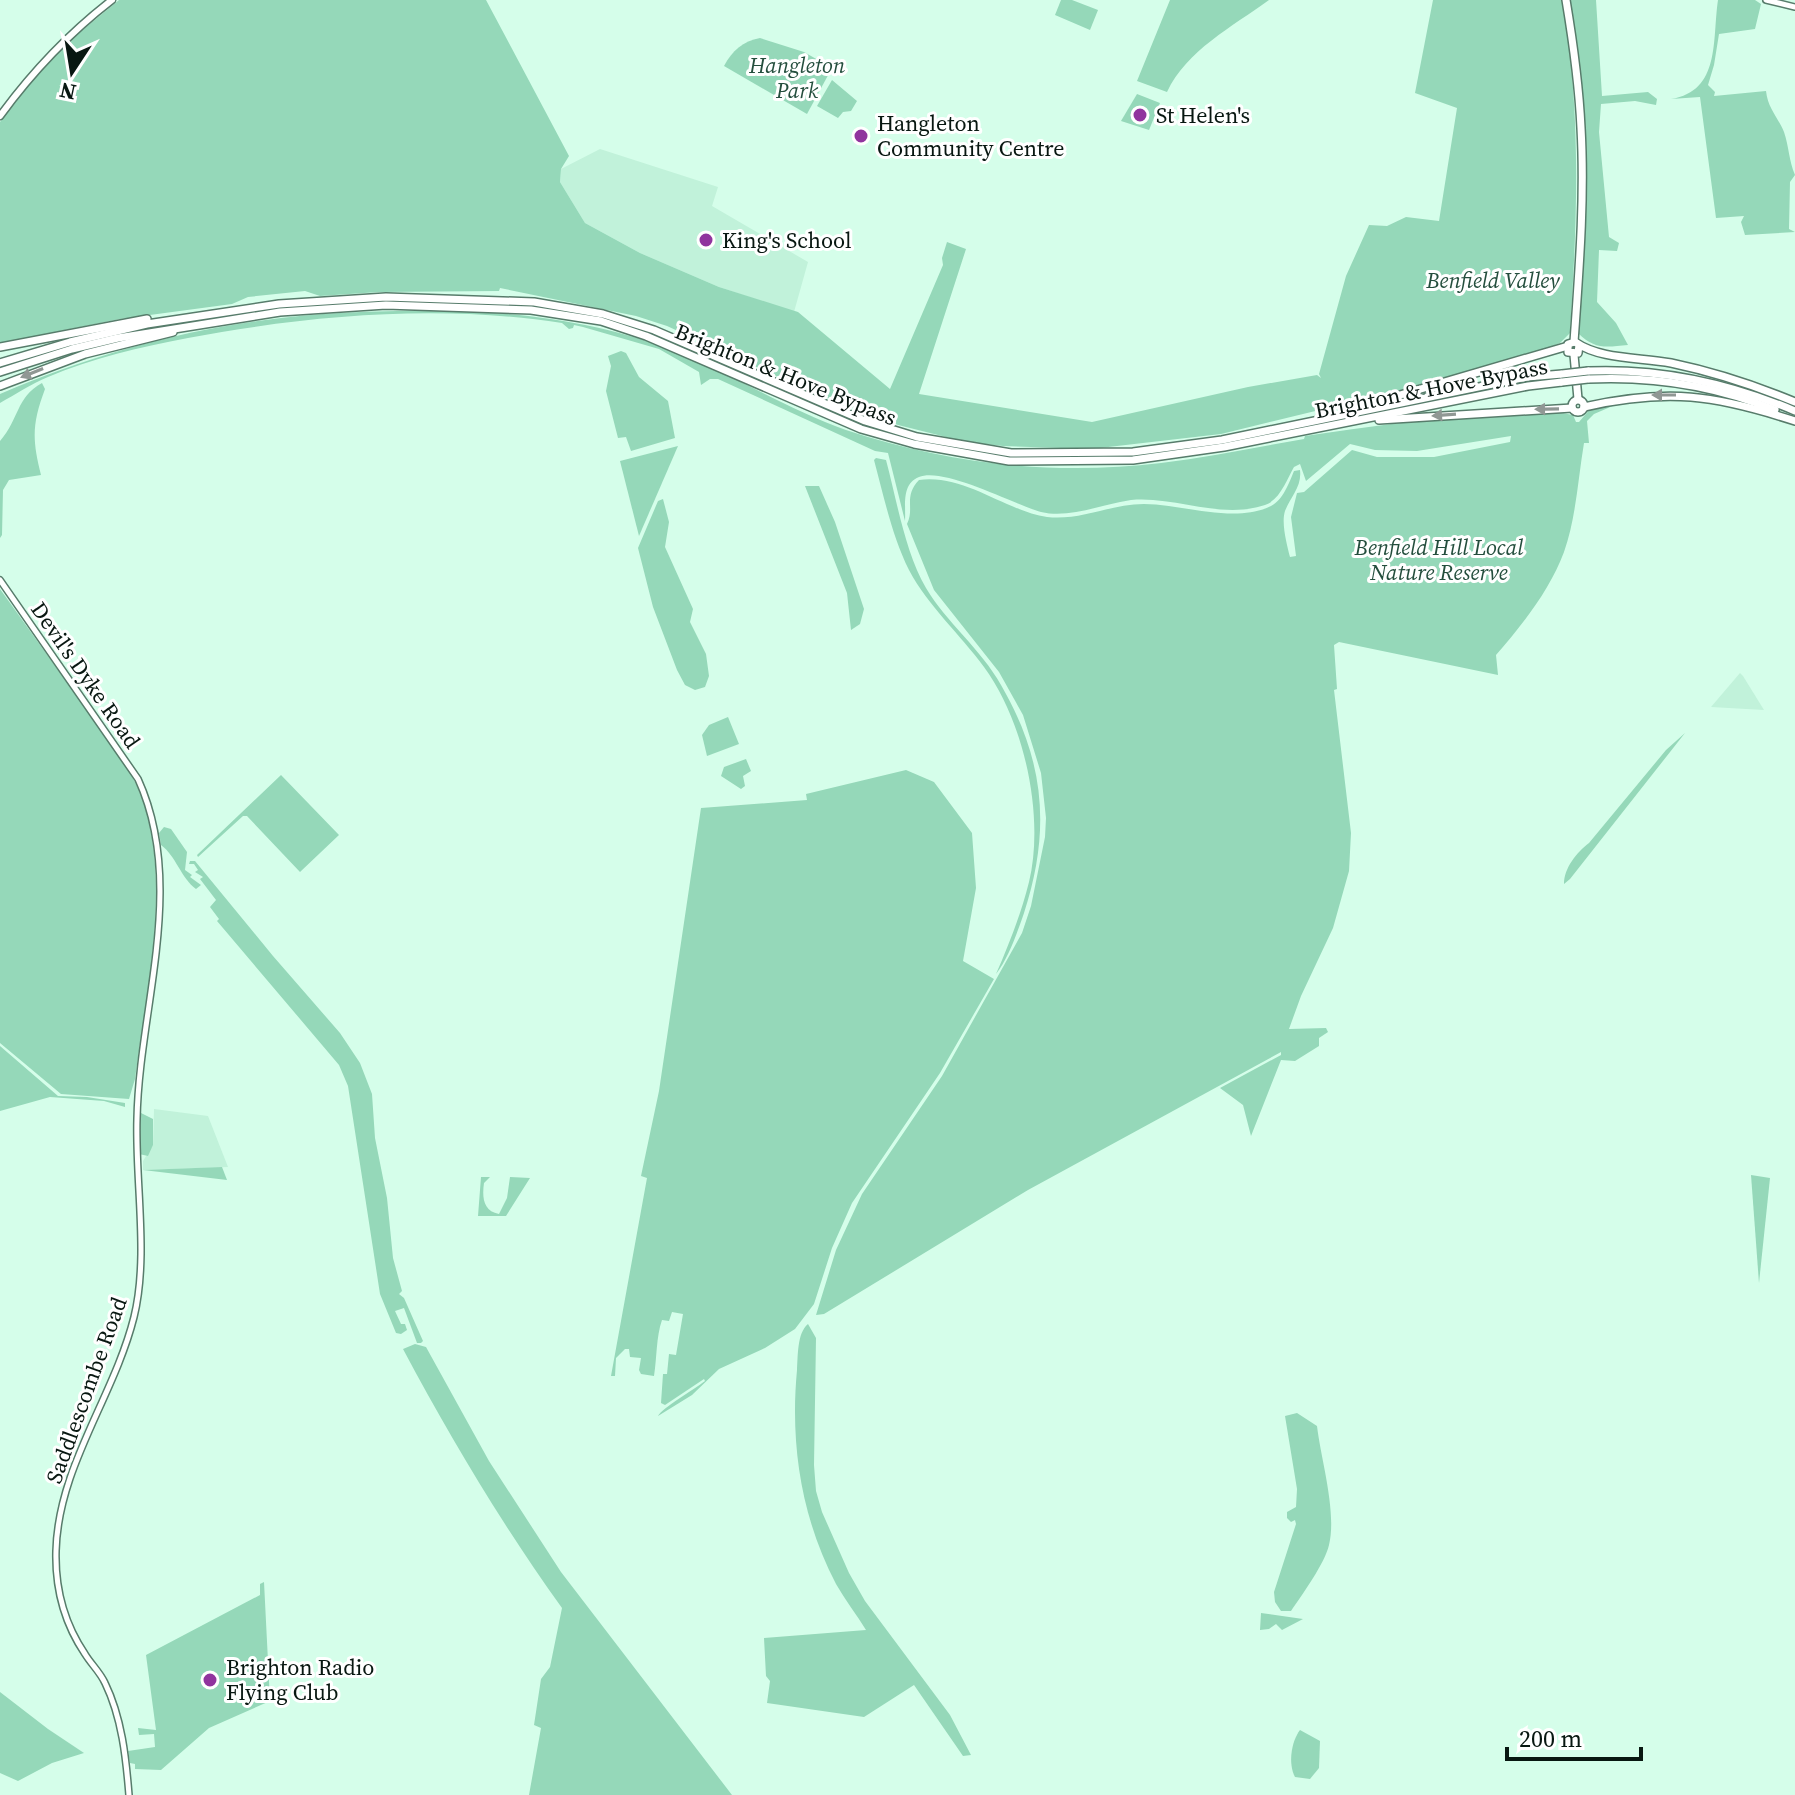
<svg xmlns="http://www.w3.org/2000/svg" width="1795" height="1795" viewBox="0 0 1795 1795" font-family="'Source Serif 4',serif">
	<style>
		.built { fill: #c1f2da }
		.green { fill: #95d8b9 }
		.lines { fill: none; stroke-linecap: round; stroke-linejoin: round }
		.tertiary-casing { stroke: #577c6b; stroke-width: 8 }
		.primary-casing { stroke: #577c6b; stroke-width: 9 }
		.trunk-casing { stroke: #577c6b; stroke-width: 10 }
		.tertiary { stroke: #fff; stroke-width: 5 }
		.primary { stroke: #fff; stroke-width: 6 }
		.trunk { stroke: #fff; stroke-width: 7 }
		.trunk-bridge-casing { stroke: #577c6b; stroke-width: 10; stroke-linecap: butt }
		.trunk-bridge { stroke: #fff; stroke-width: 7 }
		.oneway { fill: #909794 }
		.poi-dot { fill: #90349e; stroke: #fff; stroke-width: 3 }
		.labels { text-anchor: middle; stroke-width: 6; stroke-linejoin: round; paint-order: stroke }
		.park-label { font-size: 22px; font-style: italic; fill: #244e3d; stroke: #fff }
		.poi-label { font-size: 22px; fill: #081711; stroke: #fff; text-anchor: start }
		.street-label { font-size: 22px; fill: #081711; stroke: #fff }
	</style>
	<rect width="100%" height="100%" fill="#d5feea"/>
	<g class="built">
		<path d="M600 149 718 187 712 206 808 262 794 312 719 287 640 253 585 223 560 182 561 169Z"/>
		<path d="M1740 673 1743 676 1764 710 1711 707Z"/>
		<path d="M154 1109 208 1116 228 1167 143 1170V1161L153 1145Z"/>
	</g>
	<g class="green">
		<path d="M119 0H486L569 156 561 169 560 182 585 223 640 253 719 287 798 312 890 389 943 265 942 258 947 242 966 249 919 394 1092 422 1248 387 1317 375 1321 378 1319 374 1346 276 1369 225 1387 226 1406 217 1439 221 1457 108 1415 93 1433 0H1562C1582 111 1577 221 1570 333L1560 343 1550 347 1402 390 1221 434 1091 449 1003 446 966 442 898 425 804 389 667 326 636 316 500 288 499 291 379 292 320 296 305 291 248 297 232 304 120 319 0 343V122L40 71 74 37Z"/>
		<path d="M1061 0H1072L1098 10 1090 30 1055 15Z"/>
		<path d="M1170 0H1269C1232 27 1187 50 1167 92L1137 81Z"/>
		<path d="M1569 0H1596L1602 96 1648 92 1657 99 1656 105 1635 101 1601 104 1599 132 1609 237 1619 243 1617 251 1599 250 1597 302 1616 323 1628 345C1606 347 1595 350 1578 333 1589 222 1590 110 1569 0Z"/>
		<path d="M1718 0H1755L1761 4 1755 29 1719 34 1714 65 1708 85 1715 92 1714 96 1766 91C1768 109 1778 117 1784 132 1789 147 1789 161 1795 175L1790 182 1789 229 1795 232 1745 235 1741 222 1744 216 1716 218 1700 97 1671 99C1721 91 1712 40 1718 0Z"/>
		<path d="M760 38 804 52 832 68 807 114 724 66C732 51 743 41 760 38Z"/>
		<path d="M832 80 857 101 851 111 843 112 838 118 817 106Z"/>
		<path d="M1137 94 1160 103 1149 130 1121 121Z"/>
		<path d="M451 310C530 314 608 323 681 354 737 377 789 410 846 430 948 464 1054 476 1161 463 1209 457 1257 447 1304 439L1305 436C1365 427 1425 419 1485 414 1513 412 1545 409 1573 415L1576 422H1579L1591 408 1614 402 1615 405 1594 414 1587 421 1589 443H1584C1578 479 1576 518 1564 552 1550 590 1522 625 1496 655L1498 675 1339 642 1334 645 1337 689 1334 690 1351 833 1349 871 1333 928 1301 996 1289 1029 1326 1028 1328 1032 1319 1038V1046L1295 1061 1281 1060 1251 1136 1243 1105 1220 1088 1281 1055V1052L1028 1190 824 1314 816 1315 836 1250 862 1194 942 1076 1022 933 1031 906 1045 837 1046 818 1041 773 1023 715 999 672 934 590 907 524C915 508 903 497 919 480 965 474 1003 510 1047 517 1080 521 1111 504 1144 504 1182 504 1235 524 1271 506 1283 500 1289 483 1294 471L1300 470C1302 487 1291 496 1285 511 1281 523 1287 545 1290 557L1296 556 1291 517 1297 493 1304 492 1352 450 1377 457H1434L1510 442 1511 436 1417 451 1375 450 1350 444 1306 481 1300 464 1294 467C1287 479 1280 500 1265 505 1221 520 1176 496 1131 500 1102 504 1070 519 1041 512 1013 504 944 467 919 477 901 484 906 506 905 521L888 453 875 451 718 379H710L701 385 699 372 659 349 583 327 574 325 573 328 569 329 562 323C439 304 310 315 188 338 141 347 92 358 48 377 31 384 16 394 0 403V394C89 355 185 329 281 318 337 311 394 311 451 310Z"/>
		<path d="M621 351 626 353 639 377 668 401 675 438 631 451 626 437 618 438 606 391 611 366 608 356Z"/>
		<path d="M42 383 45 389C32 424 32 439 41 475L9 480 3 490 2 535 0 538V441C19 420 16 397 42 383Z"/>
		<path d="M678 446 639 536 620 461Z"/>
		<path d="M876 458 886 460C897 501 905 552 926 588 946 622 981 649 1001 685 1045 761 1051 830 1024 913 1017 933 1009 957 996 974 1009 944 1021 914 1029 882 1045 816 1024 721 984 667 960 634 928 606 909 570 892 536 884 497 874 460Z"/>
		<path d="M805 486H819L835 522 864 609 860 624 851 630 847 593Z"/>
		<path d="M663 499 669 522 665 547 693 609 690 622 706 654 709 676 705 687 695 690 685 685 677 670 653 607 638 548 658 501Z"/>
		<path d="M0 589C32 634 64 678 96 723 114 750 136 775 145 807 170 891 146 993 135 1079L129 1099 61 1094 0 1043Z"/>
		<path d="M728 717 739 744 707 756 702 735 709 725Z"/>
		<path d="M1685 733 1570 879 1564 884C1564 868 1577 852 1589 843L1666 750Z"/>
		<path d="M746 759 751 771 743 776 745 786 741 789 721 776 724 767Z"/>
		<path d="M906 770 934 782 972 833 976 888 963 961 994 979 940 1073 852 1203 832 1248 814 1304 795 1329 765 1348 719 1369 692 1395 658 1416C662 1408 695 1389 705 1381L704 1379 665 1405 661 1403 663 1374H667L669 1354 676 1355 683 1314 672 1312 669 1321 662 1320C656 1337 657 1358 654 1376L641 1374 639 1370 641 1358 630 1357 629 1349H625L616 1358 615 1376H611L647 1178 641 1176 659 1091 701 808 807 800 806 794Z"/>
		<path d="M281 775 339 835 300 872 247 816H243L198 857 197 855Z"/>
		<path d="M164 827 171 829 187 852 185 870 192 875 190 877 201 885 196 889C181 878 176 856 161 845L159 833Z"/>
		<path d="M190 861H195L273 956 340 1033 360 1063 372 1094 375 1138 387 1198 393 1258 402 1291 399 1294 404 1298 423 1341 421 1343H417L404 1308 395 1311 401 1324H405L407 1330 401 1334 396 1333 380 1294 348 1086 339 1065 217 921 219 919 210 907 216 900 200 879 203 877 195 872 198 870 194 864H189Z"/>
		<path d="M0 1046 58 1096 87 1097 125 1103V1107L104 1101 50 1097 0 1111Z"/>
		<path d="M139 1112 153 1119V1145L148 1156 139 1154Z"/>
		<path d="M222 1167 227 1180 143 1170Z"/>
		<path d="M1751 1175 1770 1178 1759 1283Z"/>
		<path d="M481 1177H490L484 1183C482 1197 483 1211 499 1214L507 1198 510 1177 530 1178 506 1216H478Z"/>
		<path d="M808 1324 816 1338 814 1465 816 1491 822 1512 849 1573 865 1601 950 1715 971 1755 963 1756 914 1685 864 1717 767 1703 770 1681 766 1676 764 1638 866 1630C857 1615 845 1600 836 1584 801 1517 790 1444 797 1370 798 1356 797 1333 808 1324Z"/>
		<path d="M415 1344 426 1347 489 1461 561 1572 732 1795H529L541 1728 534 1725 541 1679 550 1667 562 1608C503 1526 451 1439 403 1349Z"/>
		<path d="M1297 1413 1317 1426C1321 1460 1337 1512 1329 1545 1325 1563 1302 1595 1291 1611H1281L1275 1602 1274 1592 1296 1524 1295 1520 1291 1522 1287 1518V1512L1296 1507 1297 1489 1285 1416Z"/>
		<path d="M264 1582 270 1701 209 1728 161 1770 135 1769V1764L130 1763 128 1751 155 1747 154 1734 139 1735 138 1728 156 1730 146 1655 260 1595V1584Z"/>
		<path d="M1261 1613 1303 1619 1282 1630 1276 1624 1269 1629 1260 1630Z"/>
		<path d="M0 1692 48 1729 84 1753 52 1763 18 1781 0 1773Z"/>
		<path d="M1300 1730 1320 1741 1319 1768 1310 1779 1295 1777C1288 1764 1291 1742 1300 1730Z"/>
	</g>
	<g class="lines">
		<defs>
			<g id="tertiary">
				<path d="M1766 0 1795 7"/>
				<path d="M0 580 138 779C187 886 139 1008 137 1119 135 1182 149 1256 134 1317 114 1397 58 1467 56 1551 55 1588 64 1623 85 1654 91 1664 100 1672 105 1683 122 1718 126 1758 129 1795"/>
			</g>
			<path id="primary" d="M0 116C33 71 68 34 112 0"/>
			<g id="trunk">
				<path d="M1566 0C1573 42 1579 85 1581 128 1585 199 1579 271 1574 342"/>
				<path d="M1579 345 1578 353 1568 352V344L1575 342C1601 360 1640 357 1671 363 1714 372 1754 385 1795 402"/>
				<path d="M0 347 147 319"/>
				<path d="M1574 355 1578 399"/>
				<path d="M0 363 70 342 147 324 279 304 386 297 534 302 603 314 654 330 865 421 917 437 1011 453 1133 452 1222 440 1527 377 1562 374"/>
				<path d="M1588 371C1661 368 1729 383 1795 411"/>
				<path d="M0 372 72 349 118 338 280 312 386 305 531 310 601 321 646 336 861 429 914 444 1009 461 1133 460 1224 447 1528 386 1562 382"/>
				<path d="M1588 379C1651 376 1716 386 1775 410"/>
				<path d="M0 386 85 354 173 332"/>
				<circle cx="1578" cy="406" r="6"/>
				<path d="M1359 407 1568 346"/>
				<path d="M1584 407C1668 388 1715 395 1795 421"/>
				<path d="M1379 420 1572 408"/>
			</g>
		</defs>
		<use href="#tertiary" class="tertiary-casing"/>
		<use href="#primary" class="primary-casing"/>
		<use href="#trunk" class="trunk-casing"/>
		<use href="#tertiary" class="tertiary"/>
		<use href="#primary" class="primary"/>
		<use href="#trunk" class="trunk"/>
		<defs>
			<g id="trunk-bridge">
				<path d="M1562 374 1588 371"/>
				<path d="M1562 382 1588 379"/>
			</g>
		</defs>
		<use href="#trunk-bridge" class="trunk-bridge-casing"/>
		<use href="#trunk-bridge" class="trunk-bridge"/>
	</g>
	<defs><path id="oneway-solid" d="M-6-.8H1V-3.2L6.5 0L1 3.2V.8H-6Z" transform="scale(2)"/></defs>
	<g class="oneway">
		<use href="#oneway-solid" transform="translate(32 373) rotate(158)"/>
		<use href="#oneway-solid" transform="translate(1664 395) rotate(180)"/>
		<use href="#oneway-solid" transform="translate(1547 409) rotate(179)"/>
		<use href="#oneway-solid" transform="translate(1444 415) rotate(176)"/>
	</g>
	<g class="poi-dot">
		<circle cx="1140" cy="115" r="8"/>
		<circle cx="861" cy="136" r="8"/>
		<circle cx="706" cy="240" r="8"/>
		<circle cx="210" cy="1680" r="8"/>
	</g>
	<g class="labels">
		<g class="park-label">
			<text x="797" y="73">Hangleton<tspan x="797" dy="25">Park</tspan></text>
			<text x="1493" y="288">Benfield Valley</text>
			<text x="1439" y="555">Benfield Hill Local<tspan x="1439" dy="25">Nature Reserve</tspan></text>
		</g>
		<g class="poi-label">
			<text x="1156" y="123">St Helen's</text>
			<text x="877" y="131">Hangleton<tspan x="877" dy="25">Community Centre</tspan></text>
			<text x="722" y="248">King's School</text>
			<text x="226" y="1675">Brighton Radio<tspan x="226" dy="25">Flying Club</tspan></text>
		</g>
		<g class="street-label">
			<text transform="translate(786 374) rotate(22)" y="8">Brighton &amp; Hove Bypass</text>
			<text transform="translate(1431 388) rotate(-11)" y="8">Brighton &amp; Hove Bypass</text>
			<text transform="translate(86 675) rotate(55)" y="8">Devil's Dyke Road</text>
			<text transform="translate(86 1390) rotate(-70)" y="8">Saddlescombe Road</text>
		</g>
	</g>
	<g transform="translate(72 72) rotate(192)" stroke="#ffffff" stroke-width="6" paint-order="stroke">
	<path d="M0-6L14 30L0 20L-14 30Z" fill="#081711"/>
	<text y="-12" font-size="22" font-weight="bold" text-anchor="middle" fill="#081711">N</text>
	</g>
	<path d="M1507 1747v12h134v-12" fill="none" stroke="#081711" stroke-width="4"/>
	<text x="1519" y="1747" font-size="24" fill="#081711" stroke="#ffffff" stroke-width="6" paint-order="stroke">200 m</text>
</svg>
